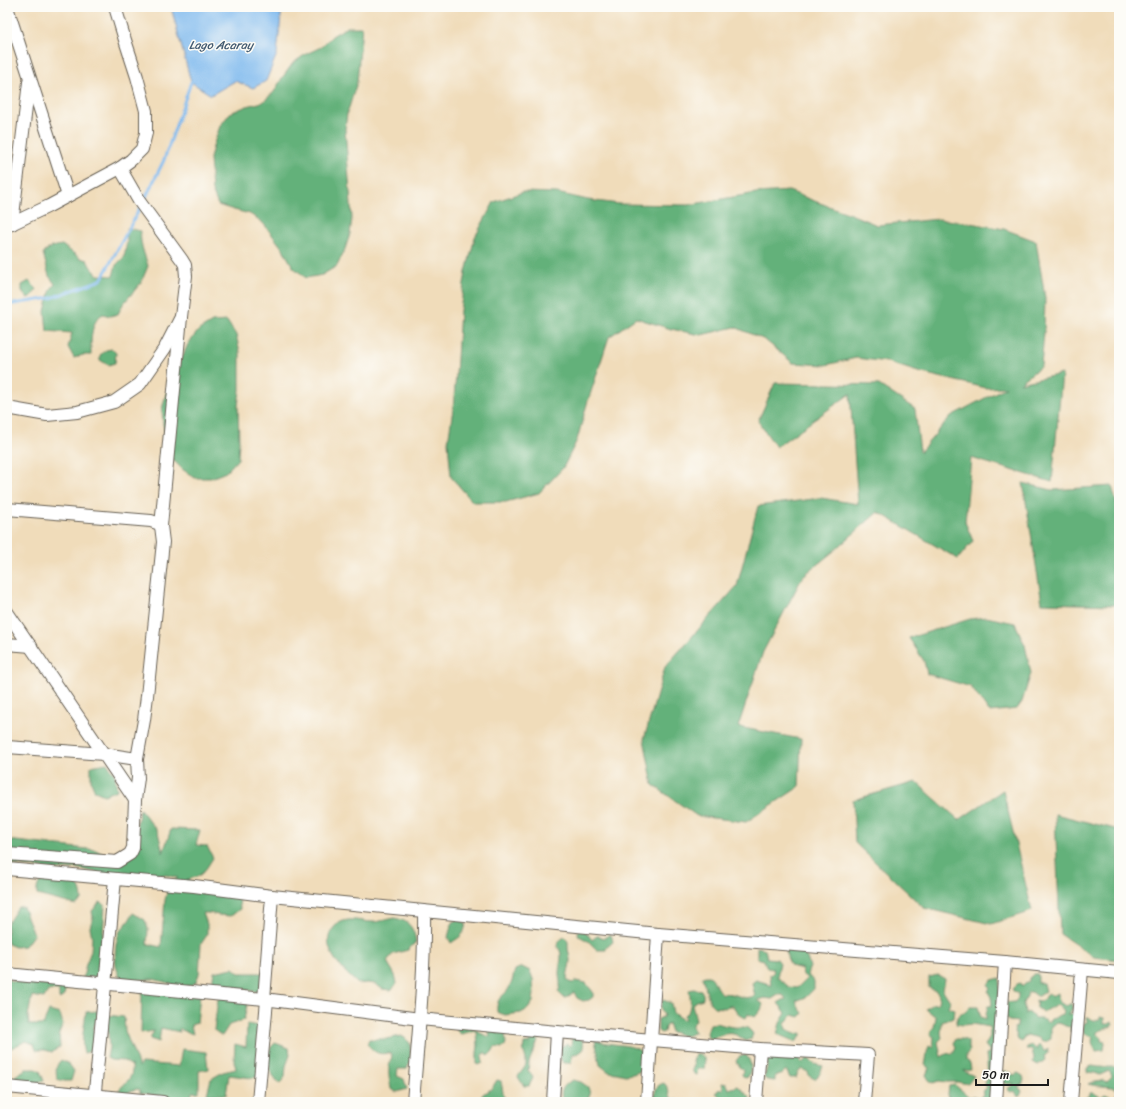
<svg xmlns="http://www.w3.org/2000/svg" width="1126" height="1109" viewBox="0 0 1126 1109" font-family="Sriracha,sans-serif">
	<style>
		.forest { fill: #64b17a; stroke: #40664b }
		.water { fill: #7cb8ee; stroke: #4c6a85 }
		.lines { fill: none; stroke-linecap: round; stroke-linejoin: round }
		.stream { stroke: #7cb8ee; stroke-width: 3 }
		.minor-casing { stroke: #665f53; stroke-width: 14 }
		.minor { stroke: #fff; stroke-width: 12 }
		.labels { text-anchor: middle; stroke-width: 3; stroke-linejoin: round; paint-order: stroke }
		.water-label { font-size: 12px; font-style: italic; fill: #425a70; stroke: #fdfcf7 }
	</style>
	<rect width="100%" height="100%" fill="#fdfcf7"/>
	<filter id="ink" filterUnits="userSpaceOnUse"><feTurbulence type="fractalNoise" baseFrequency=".025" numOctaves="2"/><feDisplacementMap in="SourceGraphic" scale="8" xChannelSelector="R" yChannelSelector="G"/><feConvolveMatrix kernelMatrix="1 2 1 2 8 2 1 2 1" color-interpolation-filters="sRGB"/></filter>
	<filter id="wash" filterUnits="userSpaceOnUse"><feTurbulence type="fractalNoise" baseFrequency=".012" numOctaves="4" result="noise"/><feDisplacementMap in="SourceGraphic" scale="16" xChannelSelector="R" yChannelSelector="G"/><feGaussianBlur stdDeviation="0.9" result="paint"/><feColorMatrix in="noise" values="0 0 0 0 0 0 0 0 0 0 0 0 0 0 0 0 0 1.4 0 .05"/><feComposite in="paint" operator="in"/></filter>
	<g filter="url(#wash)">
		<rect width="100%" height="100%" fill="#f0dcba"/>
		<g class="forest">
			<path d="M347 27H362L357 82 347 114 345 129 352 218 350 234 345 249 337 266 322 275 306 278 293 267 283 249 263 223 250 214 234 210 218 205 212 191 210 158 214 143 220 126 230 113 247 106 263 102 274 92 282 78 293 63 306 54 321 47 332 36Z"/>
			<path d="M789 191 817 202 848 213 877 225 939 219 970 223 1004 229 1036 241 1045 298 1044 333 1041 366 1020 383 1062 374 1052 482 971 458 965 522 973 541 958 559 878 512 834 551 803 576 763 652 738 727 801 739 799 787 746 822 697 816 653 785 644 739 665 667 737 586 758 506 821 498 858 504 850 394 776 447 758 421 775 383 879 385 915 409 920 452 951 416 1006 387 986 388 918 372 887 362 856 358 826 365 793 363 765 340 735 327 701 335 671 329 636 318 609 337 587 404 577 440 563 468 539 493 506 502H473L451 477 448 442 453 409 456 375 460 310 466 272 475 237 494 202 523 192 557 193 588 200 619 204 688 205 756 193Z"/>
			<path d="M127 228 141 231C139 243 145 255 148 266L141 283 123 304 118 314 110 316 103 314C90 321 91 342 91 355H83L74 358 68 347 72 333 47 331 45 311 51 289 55 284 49 276 43 253 51 247 62 245 80 258 87 260 90 266 98 275 113 276 116 265 124 257 127 242Z"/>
			<path d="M29 281 37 289 32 296 27 298 22 292V285Z"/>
			<path d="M227 321 236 335 240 352V390L238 406 239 441 238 459 226 472 211 478H195L182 469 170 457 163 424 162 409 166 394 188 344 199 330 212 322Z"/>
			<path d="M112 349 116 353 115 363 108 365 100 360V355L106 350Z"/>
			<path d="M1023 483 1052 490 1112 486 1119 513V605H1116L1042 603Z"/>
			<path d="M986 617 1015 623 1025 645 1031 673 1022 702 1017 709 989 712 971 687 927 674 924 661 909 638 970 619Z"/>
			<path d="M107 763 115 775 117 790 104 795 95 791 91 781V766Z"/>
			<path d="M916 782 959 820 1003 790 1032 911 991 924 924 908 855 843 853 800Z"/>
			<path d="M140 809 158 832 163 853 171 829 200 830 196 845 207 846 213 858C204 872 203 876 186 880L239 898 240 909 231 916 218 915 209 913H203L207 924V935L201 944 199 974 196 982 188 987 180 986 153 979 136 980 120 977C113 964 114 945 120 931 122 928 124 927 126 924 129 921 131 917 133 913L145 920 148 929 147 944 161 947 165 900 169 884 178 878 166 875H148L137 874 124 875 99 873 76 868 58 870 7 864V840L96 850 117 863 131 853Z"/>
			<path d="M1055 814 1119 830V960L1094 957 1060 934Z"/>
			<path d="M56 876C72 880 81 881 82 900L76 905 37 895C36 880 43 879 56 876Z"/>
			<path d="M100 902 105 905 100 977 83 978 86 964 91 951 92 937 90 927 93 917 92 911Z"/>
			<path d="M18 907H23L34 934 25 946 15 947 8 944 7 939V924Z"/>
			<path d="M394 918C409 920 414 928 416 942L408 950 393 954 387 961C391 970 396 973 397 984L391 990 382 989 376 984 367 983 358 984C345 972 319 949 332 930 336 924 341 921 348 920 356 919 364 922 373 922 380 922 387 919 394 918Z"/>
			<path d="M459 919 466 923C464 936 461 936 451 943L448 937 451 926 454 921Z"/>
			<path d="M583 928 592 940 597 936H600L603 939 610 934 612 937 613 942 606 948V950H597L588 941 579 936 577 931Z"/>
			<path d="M564 937C569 941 568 942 568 948 568 952 570 956 570 960 570 967 567 973 567 979L569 982 573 983 576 981 586 983 593 992V997L589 1000 583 1001 577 998 574 992 566 998 563 997 558 992C562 984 559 981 559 973 559 964 564 955 558 947V942Z"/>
			<path d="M757 947 765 949 767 958 777 959 780 963 777 977 789 987 797 988 807 978 803 975 802 969 791 966 787 957 786 949 802 951 807 958 810 967 807 974 814 982V989L806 997 796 1001 799 1008 803 1013 800 1017 793 1015 785 1023 786 1030 795 1034 802 1033 800 1037 796 1042 777 1034 780 1023 786 1013 778 1003 783 1000 786 999 783 995H778L772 999 764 998 758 1000 763 1004 761 1010 755 1017 748 1014 746 1018 739 1015 733 1006H728L725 1008 714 1007 710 1003 702 977C713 973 713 981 717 988 718 990 720 992 721 993 725 994 728 993 731 994 743 996 741 1000 755 996L752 983 756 980 766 983 771 986 770 975 774 972 773 969 767 968 764 960 757 958Z"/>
			<path d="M522 967 530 971 533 979 534 994 533 1002 528 1009 521 1013 505 1015 497 1012C496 994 505 998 510 986 513 981 513 975 515 970Z"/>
			<path d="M233 968 239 973H263L259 992 232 988 249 995 244 1020 229 1025 222 1036 214 1030 218 999 229 987 212 984 214 972Z"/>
			<path d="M1034 974H1038V983H1043L1045 992 1039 996H1037L1032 992H1028L1027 996 1023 1003 1025 1012V1014L1028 1012 1032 1015 1034 1019C1040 1019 1044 1018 1048 1023L1051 1019C1056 1019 1058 1014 1063 1014L1064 1011 1061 1009 1058 1005H1055L1043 1012 1037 1008 1036 1000 1040 1001 1044 999 1045 996 1048 994 1051 996 1058 993 1059 1002 1066 1006 1072 1003C1074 1009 1071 1011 1067 1014H1071L1074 1013V1031H1070L1071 1026 1069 1027C1061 1025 1059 1020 1051 1026V1039L1047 1041 1042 1042 1039 1038 1027 1035 1024 1037 1022 1042 1018 1040 1014 1028 1017 1027V1024L1018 1022 1009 1021 1006 1019 1007 1002H1015L1018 998V993H1015L1012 989 1017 984 1021 983 1022 987 1025 984 1029 982V978Z"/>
			<path d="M938 975 945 979 943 990 950 1001 948 1007 955 1009 954 1017 942 1022 941 1033 942 1038 938 1042 941 1057 946 1054 953 1053 956 1047 954 1043 956 1039H962L968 1041V1046L970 1050 966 1055V1060L970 1063 971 1070 963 1071 974 1076 968 1084 958 1082H946L939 1081 933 1083 929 1080 926 1075 929 1068 925 1065C927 1058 926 1052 929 1046L933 1048 934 1037 930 1034 931 1030 934 1027 936 1017 926 1009 932 1004 938 1003 939 995 936 991 929 988V977Z"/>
			<path d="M1000 978 993 1102H956L949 1099 948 1094 949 1086 955 1085C960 1090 965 1092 969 1097L974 1096 979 1098 983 1095 984 1090 987 1088 985 1084C989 1074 987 1064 986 1054L990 1052 985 1045C990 1039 991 1035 989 1027L972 1024 963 1025 956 1024 959 1014 964 1012 970 1007H978L981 1017 986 1019V1014L988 1006H992L991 997 988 992 990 987 988 984 992 980Z"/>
			<path d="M7 979 11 981H24L42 984H55L67 986 63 997 59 999V991L55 990 48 991 44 998 32 996 28 1016 29 1025H43L49 1011 60 1014 63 1024 59 1033 60 1047 52 1052 45 1050H36L34 1044 26 1041 9 1049H7Z"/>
			<path d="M694 989 701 990 703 994V999L696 1001 692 1004 696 1020 692 1024V1027L695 1032C692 1033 689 1036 685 1036 680 1036 677 1032 671 1032L668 1023 665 1027 664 1032 661 1033 658 1031V1019L663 1017 664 1014C660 1010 660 1005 663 1000L671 1003 673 1013 683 1020 685 1019 684 1015 688 1013C691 1004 691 1000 689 990Z"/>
			<path d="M142 992 200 995 197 1023 191 1025 193 1034 179 1029 180 1032 161 1028 159 1042 150 1039 154 1031 141 1033Z"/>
			<path d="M98 1011 97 1021 93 1028 96 1040 92 1051 84 1053C80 1043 85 1023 86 1012Z"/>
			<path d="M107 1015 124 1017 125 1031 139 1067 141 1063 179 1066 182 1049 206 1052 208 1069 199 1071V1092H192L191 1101 140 1093 139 1089 132 1090 124 1096 118 1091C126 1081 133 1080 132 1066L124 1061 111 1060 107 1058 109 1047Z"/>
			<path d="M1089 1017C1092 1020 1095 1021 1100 1020V1017L1104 1018V1024H1109L1112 1022 1113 1025C1108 1029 1101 1029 1096 1033L1101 1037V1041L1105 1042 1104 1050 1096 1051C1093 1046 1091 1042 1093 1037L1085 1034 1083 1030 1084 1023 1087 1022V1018Z"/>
			<path d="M717 1023C722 1025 727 1026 733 1027 742 1028 747 1024 753 1034L751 1039 745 1041C734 1030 724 1033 712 1039L708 1037 707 1032 710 1024Z"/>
			<path d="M247 1024 258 1026 267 1041 266 1058 271 1047 275 1043 289 1048 290 1055 286 1066 285 1077 280 1084C272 1079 271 1068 266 1060L265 1075 252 1078 229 1075 226 1095 207 1094 211 1079 223 1072 236 1069 234 1061 235 1044 246 1047Z"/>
			<path d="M495 1024 507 1030 505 1039 506 1042 505 1046 502 1048 495 1047 492 1052 488 1056 485 1052 482 1056 483 1062 480 1065 477 1064V1053L478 1046 477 1032 473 1031 461 1034 457 1031V1026L477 1030 480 1033 490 1037 489 1032Z"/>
			<path d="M401 1036 405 1038 410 1043 411 1062 406 1069H398L397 1076 404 1079 407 1089 397 1092 391 1089C390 1082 388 1075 389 1068 389 1062 392 1060 392 1054 387 1052 383 1055 378 1053 374 1052 370 1047 367 1044L369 1039H387Z"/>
			<path d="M530 1037H536L538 1041 529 1062 528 1071 530 1072 533 1078 529 1086H524L518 1077C520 1072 527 1067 526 1062 526 1055 522 1052 524 1044L530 1043Z"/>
			<path d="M581 1037 583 1042 584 1049C581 1052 578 1054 573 1054L571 1062 568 1063H563L560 1057V1047L567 1044 569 1046 571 1045 572 1038Z"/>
			<path d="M595 1040C601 1042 607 1043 613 1044 627 1046 635 1045 645 1055V1063L641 1071 633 1074 625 1075 617 1073 609 1072 600 1065Z"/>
			<path d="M1032 1045 1037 1050V1047L1040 1045 1045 1052 1048 1048 1049 1053 1044 1056 1045 1060 1038 1065 1033 1062 1034 1058 1032 1050H1026L1027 1047Z"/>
			<path d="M777 1051 794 1052 802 1063 808 1058 814 1064 823 1066 820 1074 815 1079 809 1076 808 1072 802 1069 798 1072 796 1078H790L786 1070 781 1075 775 1076V1081L767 1080 764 1078 767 1068V1058Z"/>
			<path d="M695 1054H700C706 1059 705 1062 704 1069L698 1068 697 1075 694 1074 692 1069 694 1066 693 1062Z"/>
			<path d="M746 1055C752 1063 752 1068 748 1077L745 1078 742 1075 743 1069 739 1067 736 1061 739 1057Z"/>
			<path d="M61 1060 69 1064 74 1071 71 1081H64L57 1079C56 1071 55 1066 61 1060Z"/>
			<path d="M1092 1066C1101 1068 1110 1067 1119 1067V1074L1116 1077 1117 1082 1119 1083V1100L1118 1102H1100L1099 1100C1093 1100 1090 1102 1084 1102L1085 1098 1090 1096V1093H1093L1101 1097 1105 1094 1112 1097 1116 1096 1118 1089C1108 1085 1098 1087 1088 1084 1093 1081 1098 1083 1103 1080L1106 1082 1112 1076 1109 1071 1100 1075 1095 1073 1087 1072V1068Z"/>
			<path d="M26 1069H35L40 1071 44 1081 36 1083 15 1084V1076Z"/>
			<path d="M1006 1071 1014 1075 1018 1073 1023 1076 1024 1080 1022 1085 1018 1086 1022 1091 1020 1096 1018 1097 1015 1091 1011 1092 1007 1089 1012 1086 1014 1083C1008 1085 1005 1084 999 1081L1002 1072Z"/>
			<path d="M497 1080 501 1081 504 1098 508 1099 511 1102H479L478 1100 484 1093 487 1092 492 1088Z"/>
			<path d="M573 1080 581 1082 588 1087 590 1094 586 1102H564C558 1092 563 1085 573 1080Z"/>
			<path d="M664 1083C671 1090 667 1094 673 1100H677L679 1102H662L666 1100 663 1098 659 1100 655 1098C655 1090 656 1085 664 1083Z"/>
			<path d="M722 1083 727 1084 729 1089 738 1086 750 1097 748 1102C733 1102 726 1104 716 1093L718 1090 723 1089Z"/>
		</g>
		<path class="water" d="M171 7H282L277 54 266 81 253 88 235 81 211 95 191 82Z"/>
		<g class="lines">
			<g class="stream">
				<path d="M144 201 164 160 191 82"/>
				<path d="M7 305 51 298 101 280 140 208"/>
			</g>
		</g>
	</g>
	<g filter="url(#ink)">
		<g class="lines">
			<defs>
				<g id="minor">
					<path d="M7 7 68 196"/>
					<path d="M12 224 29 82"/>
					<path d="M7 226 49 206 120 168 131 160 142 149 146 133V111L137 77 125 40 115 7"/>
					<path d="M7 408 47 415 77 412 114 402 140 384 165 348 181 317 186 276 185 265 182 260 139 201 120 168"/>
					<path d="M7 509 151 521 157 523 161 526"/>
					<path d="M7 612 135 800"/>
					<path d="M7 644 31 646"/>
					<path d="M7 747 104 754 137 759"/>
					<path d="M7 854 117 862 130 854 133 848 135 800 138 778 137 759 144 720 147 696 163 542 161 526 181 317"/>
					<path d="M7 869 194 886 272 896 658 934 1005 962 1119 973"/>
					<path d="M7 974 264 999 420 1019 557 1032 760 1049 868 1055 864 1102"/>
					<path d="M264 999 272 896"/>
					<path d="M7 1087 163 1102"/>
					<path d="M94 1102 115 879"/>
					<path d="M258 1102 267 1000"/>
					<path d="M413 1102C418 1038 425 974 424 911"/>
					<path d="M553 1102 557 1032"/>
					<path d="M647 1102 658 934"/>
					<path d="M756 1102 760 1049"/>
					<path d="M996 1102 1005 962"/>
					<path d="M1071 1102 1082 970"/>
				</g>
			</defs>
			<use href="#minor" class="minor-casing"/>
			<use href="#minor" class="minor"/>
		</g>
	</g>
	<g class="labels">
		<g class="water-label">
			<text x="221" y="49">Lago Acaray</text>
		</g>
	</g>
	<rect width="1126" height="1109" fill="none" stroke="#fdfcf7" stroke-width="24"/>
	<path d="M976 1079v6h72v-6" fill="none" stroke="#1c1c1c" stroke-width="2"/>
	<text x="982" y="1079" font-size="12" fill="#1c1c1c" stroke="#fdfcf7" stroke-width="3" paint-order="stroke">50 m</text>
</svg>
